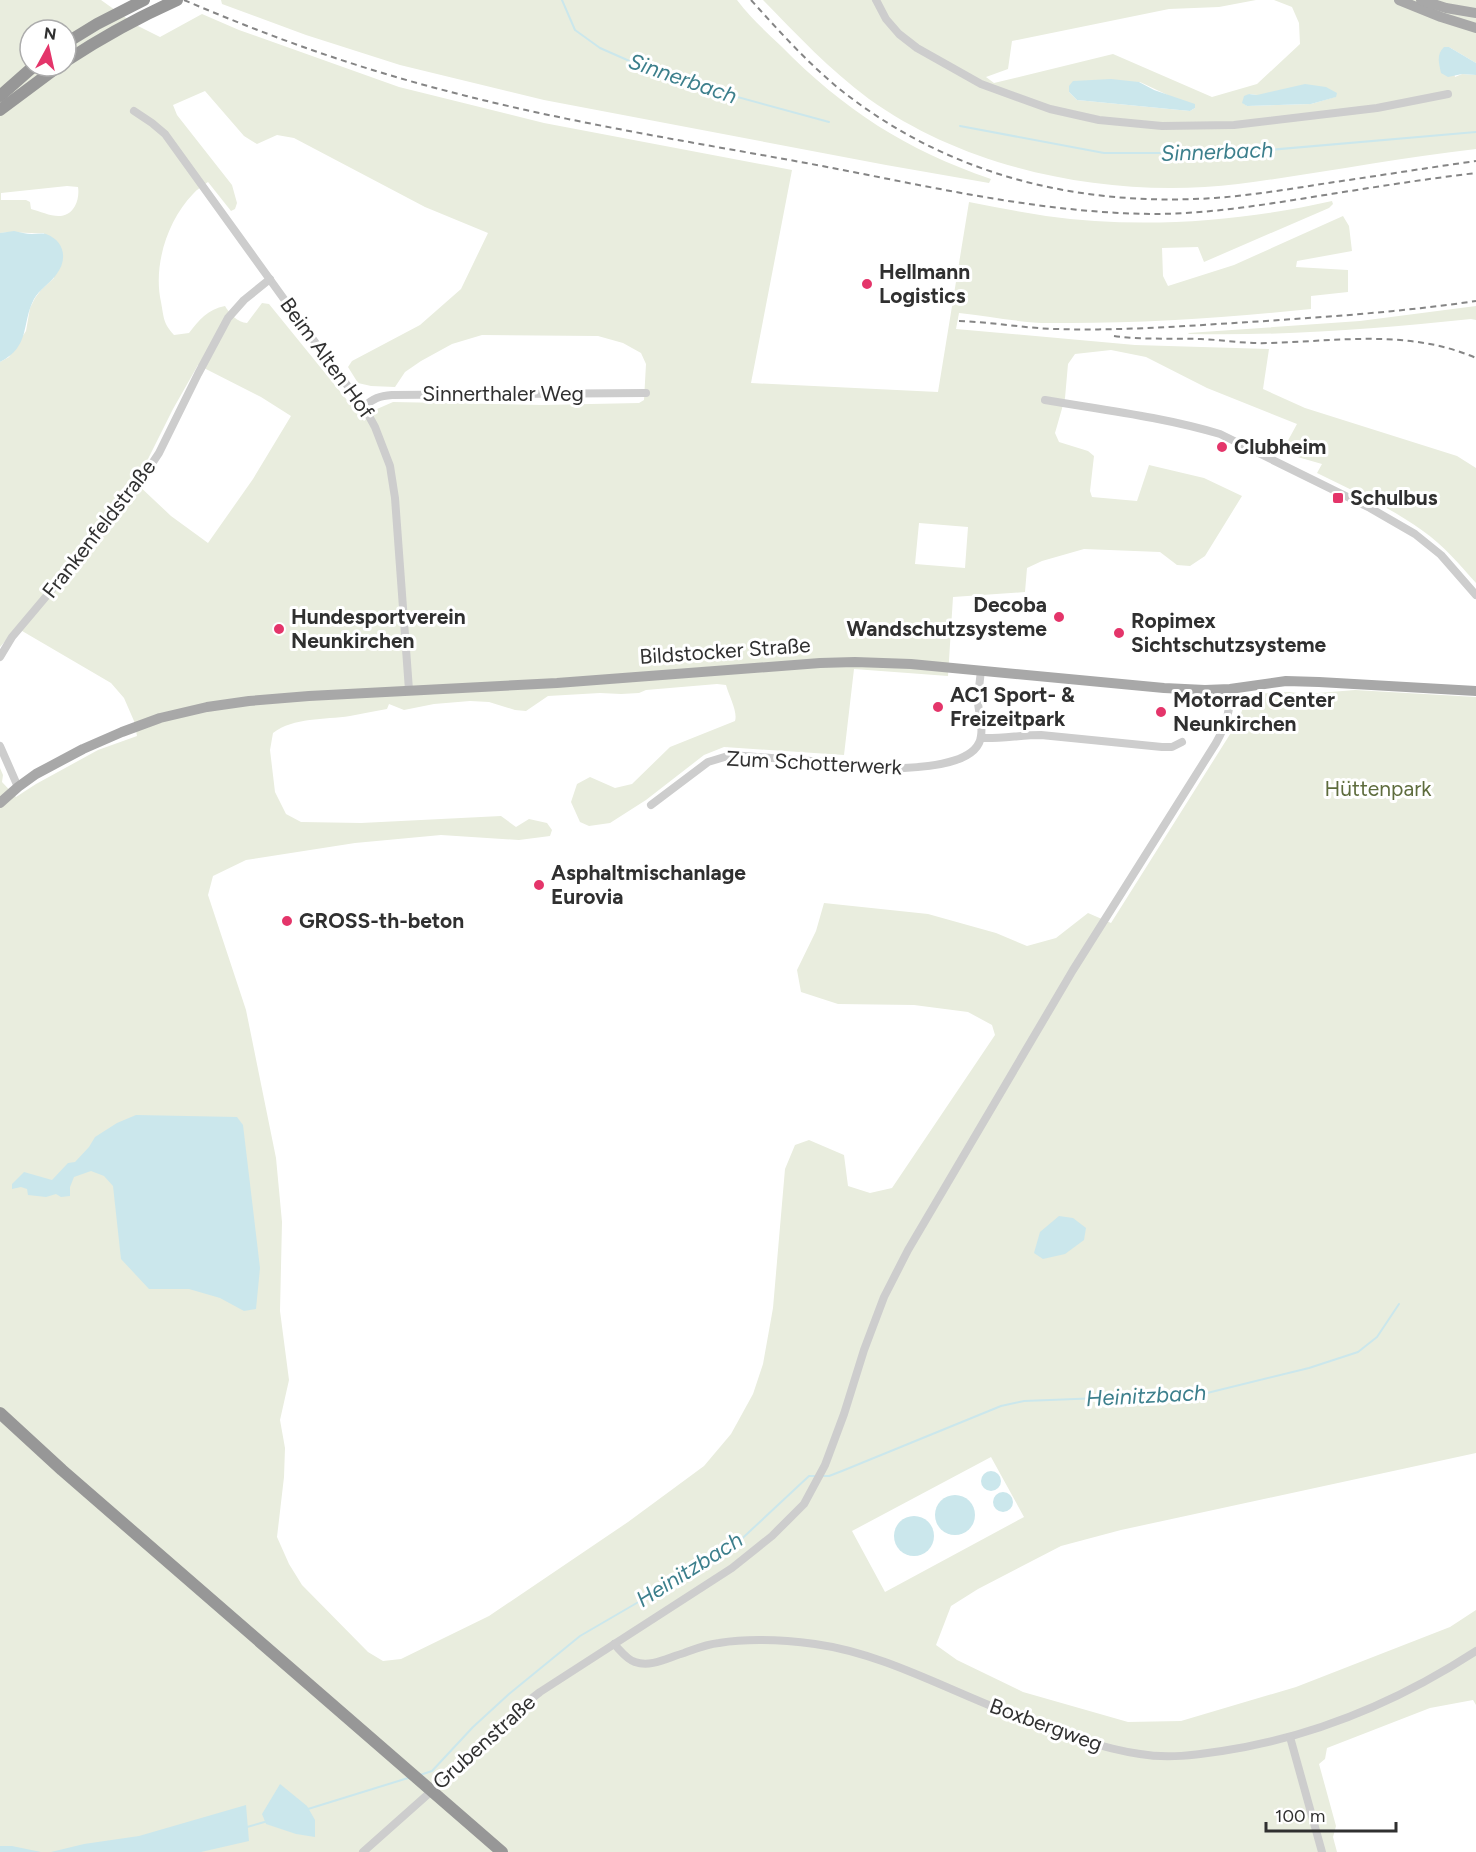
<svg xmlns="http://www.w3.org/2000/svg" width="1476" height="1852" viewBox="0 0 1476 1852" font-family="Figtree,sans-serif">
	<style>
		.green { fill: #e9edde; fill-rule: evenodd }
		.water { fill: #cbe7ec }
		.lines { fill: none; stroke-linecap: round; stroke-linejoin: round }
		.stream { stroke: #cbe7ec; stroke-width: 2 }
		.minor { stroke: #cdcdcd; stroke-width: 8 }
		.major { stroke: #a8a8a8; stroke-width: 10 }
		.highway { stroke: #979797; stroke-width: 12 }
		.rail { stroke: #858585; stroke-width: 2; stroke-dasharray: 6 4.5; stroke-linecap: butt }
		.poi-dot { fill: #e4356a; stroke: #fff; stroke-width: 2 }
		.labels { text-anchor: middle; stroke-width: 6; stroke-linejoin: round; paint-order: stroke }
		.poi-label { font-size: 21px; font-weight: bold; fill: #303030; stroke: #fff; text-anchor: start }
		.street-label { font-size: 21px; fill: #303030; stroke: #fff }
		.park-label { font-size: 21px; fill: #5e6c3d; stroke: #fff }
		.water-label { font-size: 22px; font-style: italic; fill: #3c7f8c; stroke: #fff }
	</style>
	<rect width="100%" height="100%" fill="#fff"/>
	<g class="green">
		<path d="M0 0H101L136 25 160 37 202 14 239 30 399 87 544 123 792 170 751 383 938 392 969 202C994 207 1020 212 1046 216 1140 229 1239 222 1332 201L1333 204 1329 208 1204 262 1198 247 1162 248 1163 276 1168 286 1234 265 1343 216 1349 226 1352 251 1297 261 1296 267 1348 270V292L1311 296V309C1224 318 1137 324 1050 323 1020 323 989 316 959 313L956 329 1135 345 1269 349 1263 389 1305 408 1457 456 1476 468V583C1460 565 1443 545 1423 531 1390 507 1353 491 1317 473L1322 464 1287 454 1285 446 1297 424 1207 388 1146 357 1111 350 1075 354 1068 364 1065 398 1055 433 1059 442 1088 451 1094 456 1090 491 1092 497 1137 501 1149 465 1204 478 1242 496 1205 556 1190 566 1177 565 1160 552 1084 549 1042 561 1027 568 1025 592 953 597 948 676 854 669 844 755 724 747 704 755 646 800 610 823 589 826 580 822 571 802 577 784 590 777 615 788 632 784 670 747 735 721C738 712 729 696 726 685L717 684 646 690 639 693 621 694 600 693 548 696 526 711 515 710 489 702 470 701 434 704 404 710 389 704 387 709C374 711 362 714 350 716 324 720 294 717 273 733L270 750 275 792 286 814 301 822 361 823 501 816 516 827 529 819 547 823 552 830 550 836 519 840 441 835 355 843 246 860 213 876 208 895 246 1010 276 1158 282 1222 280 1311 289 1380 280 1420 285 1448 284 1477 277 1537 289 1564 302 1585 368 1652 383 1661 401 1659 489 1616 628 1522 704 1466 731 1434 753 1394 763 1364 773 1308 785 1169 795 1145 809 1140 844 1155 848 1186 870 1193 892 1188 995 1035 992 1025 968 1012 914 1005 838 1004 801 992 797 970 816 931 824 903 928 914 996 933 1027 946 1056 938 1088 913 1111 923 1239 720 1244 704 1251 694 1289 692 1306 694 1355 690 1476 697V1453L1121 1530 1061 1546 978 1589 951 1606 936 1645 957 1660 1023 1692 1128 1722 1181 1721 1296 1687 1450 1627 1476 1610V1705L1473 1700 1430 1708 1327 1748 1325 1759 1319 1764 1336 1826 1333 1837 1337 1852H0V768L3 775 2 782 16 797 36 784 98 750 137 736 134 721 124 698 111 683 17 628 0 647V362L9 357 26 331 30 308 35 298 41 290 54 278 44 233C29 234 15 231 0 233ZM30 30H66V66H30ZM205 91 244 136 257 144 277 135 294 138 425 207 488 233 461 289 420 325 352 361 348 367 358 383 371 386 395 387 405 372 421 361 452 344 482 335 598 336 623 343 641 353 646 364 644 400 639 403 542 405 393 402 377 409 364 421 269 304 262 303 247 323C238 323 229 313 225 306 208 309 199 320 189 333L174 335C163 323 164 318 161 302 153 266 167 221 193 194 197 189 203 186 208 182L231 211 235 209 237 203 232 185 177 115 173 105ZM67 186 78 187C79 193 78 201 75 206 65 224 46 213 31 209L30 202 26 200H1V193ZM198 365 261 397 291 416 253 479 208 543 171 516 136 483 173 409ZM919 523 968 527 965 568 915 564ZM991 1457 1024 1517 885 1592 852 1531Z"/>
		<path d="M221 0H737C750 17 765 31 781 46 844 110 906 150 991 179L989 183 886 165 544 100 400 65 306 35 222 4Z"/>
		<path d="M763 0H1256L1219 7 1169 9 1012 41 1008 69 986 77 994 83 1113 54 1212 97 1257 84 1300 44 1299 23 1292 7 1274 0H1476V63L1449 47 1455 77 1462 74 1476 75V149C1396 158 1317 174 1238 184 1114 199 971 172 869 99 830 70 796 34 763 0ZM1140 82 1195 108 1190 111 1077 100 1069 92ZM1249 94 1257 95 1335 97 1311 104 1247 106 1243 103Z"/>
		<path d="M1476 306V320L1471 319C1377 329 1283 336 1189 334L1188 333 1360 321Z"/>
	</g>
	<g class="water">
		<path d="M1444 47H1449L1476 63V75L1462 74 1448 77 1441 73C1439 63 1436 55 1444 47Z"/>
		<path d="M1111 79 1139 82 1154 90 1195 104V108L1190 111 1077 100 1069 92V86L1073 81Z"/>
		<path d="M1305 84 1326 87 1337 93 1336 97 1311 104 1247 106 1242 103 1244 96 1249 94 1257 95Z"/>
		<path d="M14 231C20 232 26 234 32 234 37 234 42 233 46 234 65 241 68 260 56 275 49 284 40 289 34 299 21 324 31 346 0 362V233Z"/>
		<path d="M136 1115 237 1117 243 1125 260 1268 256 1309 244 1311 220 1298 189 1289H149L121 1259 113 1186 104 1176 91 1171 74 1177 70 1187V1196L61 1197 56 1194 46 1197 28 1195 27 1189 21 1187 12 1189V1184L24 1172 52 1180 68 1163 75 1162 89 1147 95 1137 117 1123Z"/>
		<path d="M1059 1216 1073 1218 1086 1228 1084 1240 1065 1254 1043 1259 1034 1253 1040 1232Z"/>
		<circle cx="991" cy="1481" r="10"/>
		<circle cx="1003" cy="1502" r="10"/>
		<circle cx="955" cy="1515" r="20"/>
		<circle cx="914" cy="1536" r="20"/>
		<path d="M280 1784 307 1806 315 1820V1837L296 1834 266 1824 262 1814Z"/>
		<path d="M246 1805 249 1841 201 1852H51L84 1844 139 1836Z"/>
		<path d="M0 1846H12L41 1852H0Z"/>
	</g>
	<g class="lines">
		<g class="stream">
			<path d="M562 0 575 30 600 48 668 78 829 122"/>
			<path d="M960 126 1104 153H1234L1476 132"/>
			<path d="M821 1476H829L842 1471 1001 1406 1024 1401 1203 1394 1309 1368 1358 1352 1377 1337 1399 1304"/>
			<path d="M420 1775 432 1771 473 1727 509 1694 580 1636 733 1547 809 1476H815"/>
			<path d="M308 1809 408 1778"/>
			<path d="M247 1827 268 1821"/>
		</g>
		<g class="minor">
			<path d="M876 0 886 19 899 34 917 48 981 84 1050 109 1099 120 1162 126 1234 125 1377 108 1448 94"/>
			<path d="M134 111 152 123 165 134 333 367 364 407 375 427 390 466 395 498 409 690"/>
			<path d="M1045 400C1104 410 1163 417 1220 434L1370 508 1415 534 1441 555 1476 595"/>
			<path d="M364 407C373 398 380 396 392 395L646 393"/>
			<path d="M0 657 12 637 129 498 159 453 198 374 228 318 244 300 270 279"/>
			<path d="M981 738C1001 739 1021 735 1041 735L1162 747H1172L1182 742"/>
			<path d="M0 746 18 787"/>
			<path d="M651 805 708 762 731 755 904 768C925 767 978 764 981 736 983 725 979 714 978 703 978 692 980 681 981 670"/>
			<path d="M614 1644C620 1650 627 1660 635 1662 651 1668 669 1657 684 1653 695 1649 707 1644 719 1643 750 1638 784 1640 815 1644 880 1653 940 1686 1001 1710 1046 1727 1092 1747 1140 1754 1168 1759 1195 1755 1222 1751 1314 1737 1399 1701 1476 1651"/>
			<path d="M1290 1737 1322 1852"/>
			<path d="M363 1852 462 1764 517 1710 540 1692 732 1568 772 1536 804 1504 825 1465 844 1414 864 1350 884 1297 908 1250 1073 970 1216 743C1226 725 1231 710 1230 689"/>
		</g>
		<g class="major">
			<path d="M1399 0 1441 17 1476 28"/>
			<path d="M1421 0 1446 8 1476 13"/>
			<path d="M0 803 18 787 36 774 83 749 122 732 160 718 207 707 249 701 309 696 557 683 820 663 855 662 911 664 1164 688 1205 690 1230 689 1286 681 1319 682 1476 691"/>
		</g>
		<g class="highway">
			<path d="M66 43 97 24 144 0"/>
			<path d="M66 61C101 38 139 17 177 0"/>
			<path d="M0 96 34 66"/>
			<path d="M0 110 59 66"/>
			<path d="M0 1413 62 1470 502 1852"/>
		</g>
		<g class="rail">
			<path d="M184 0C270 37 357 68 447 91 565 122 686 141 806 163 920 184 1036 213 1153 214 1211 214 1268 204 1325 195 1375 187 1425 179 1476 173"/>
			<path d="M751 0C778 30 806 61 837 87 946 175 1077 207 1215 198 1253 195 1291 189 1328 183 1377 176 1426 168 1476 161"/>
			<path d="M959 321C991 322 1023 328 1055 329 1120 331 1185 326 1250 322 1326 317 1401 312 1476 301"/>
			<path d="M1114 336C1143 340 1172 338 1201 339 1224 340 1246 344 1269 343 1340 341 1409 329 1476 358"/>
		</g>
	</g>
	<g class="poi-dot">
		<circle cx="867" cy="284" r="6"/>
		<circle cx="1222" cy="447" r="6"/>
		<rect x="1332" y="492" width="12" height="12" rx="3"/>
		<circle cx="1059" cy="617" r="6"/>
		<circle cx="279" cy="629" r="6"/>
		<circle cx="1119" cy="633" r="6"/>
		<circle cx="938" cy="707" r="6"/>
		<circle cx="1161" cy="712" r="6"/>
		<circle cx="539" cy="885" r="6"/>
		<circle cx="287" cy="921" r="6"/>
	</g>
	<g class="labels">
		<g class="poi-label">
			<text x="879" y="279">Hellmann<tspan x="879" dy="24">Logistics</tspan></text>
			<text x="1234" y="454">Clubheim</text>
			<text x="1350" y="505">Schulbus</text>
			<text x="1047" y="612" text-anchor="end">Decoba<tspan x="1047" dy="24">Wandschutzsysteme</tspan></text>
			<text x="291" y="624">Hundesportverein<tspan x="291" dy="24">Neunkirchen</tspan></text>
			<text x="1131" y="628">Ropimex<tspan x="1131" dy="24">Sichtschutzsysteme</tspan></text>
			<text x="950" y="702">AC1 Sport- &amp;<tspan x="950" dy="24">Freizeitpark</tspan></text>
			<text x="1173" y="707">Motorrad Center<tspan x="1173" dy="24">Neunkirchen</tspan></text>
			<text x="551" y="880">Asphaltmischanlage<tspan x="551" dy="24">Eurovia</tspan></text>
			<text x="299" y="928">GROSS-th-beton</text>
		</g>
		<g class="street-label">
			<text transform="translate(327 358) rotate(54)" y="7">Beim Alten Hof</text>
			<text x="503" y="401">Sinnerthaler Weg</text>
			<text transform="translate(99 529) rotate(-52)" y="7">Frankenfeldstraße</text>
			<text transform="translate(725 651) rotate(-4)" y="7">Bildstocker Straße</text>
			<text transform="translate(814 763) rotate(3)" y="7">Zum Schotterwerk</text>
			<text transform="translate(1046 1725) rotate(20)" y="7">Boxbergweg</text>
			<text transform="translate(484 1742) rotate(-42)" y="7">Grubenstraße</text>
		</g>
		<g class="park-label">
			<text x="1378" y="796">Hüttenpark</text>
		</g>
		<g class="water-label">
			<text transform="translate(683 78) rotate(19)" y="8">Sinnerbach</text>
			<text transform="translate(1217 151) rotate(-2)" y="8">Sinnerbach</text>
			<text transform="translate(1146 1395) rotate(-3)" y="8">Heinitzbach</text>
			<text transform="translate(689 1569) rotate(-32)" y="8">Heinitzbach</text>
		</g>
	</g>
	<g transform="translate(48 48) rotate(8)"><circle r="28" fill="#ffffff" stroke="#acacac" stroke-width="1.5"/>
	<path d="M0-4.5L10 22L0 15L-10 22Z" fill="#e4356a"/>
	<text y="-9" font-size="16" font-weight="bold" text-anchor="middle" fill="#303030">N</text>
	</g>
	<path d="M1266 1822v9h130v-9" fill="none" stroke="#303030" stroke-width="3"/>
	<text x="1275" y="1822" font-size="18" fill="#303030" stroke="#ffffff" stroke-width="4.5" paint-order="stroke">100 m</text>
</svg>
